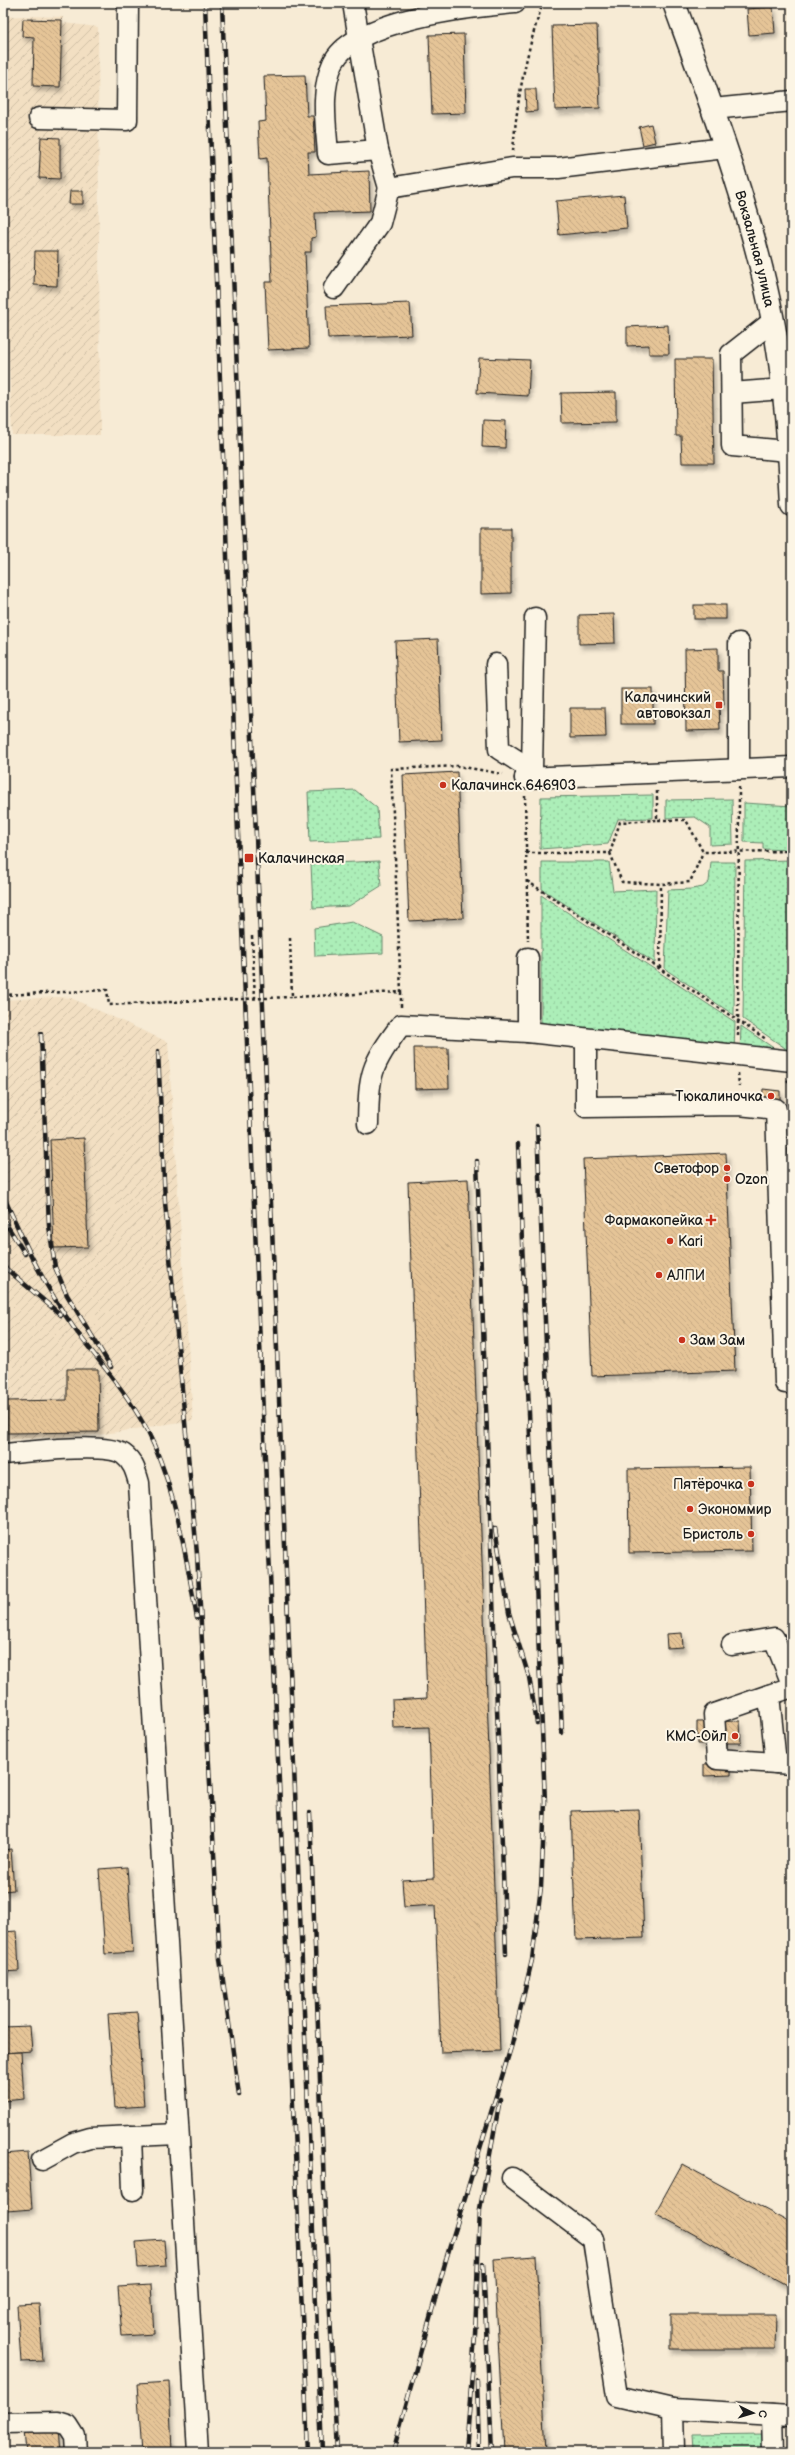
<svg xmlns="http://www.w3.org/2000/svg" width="795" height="2455" viewBox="0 0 795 2455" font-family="'Balsamiq Sans',sans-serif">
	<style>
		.industrial { fill: url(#industrial-furrows) }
		.grass { fill: url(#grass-dots); stroke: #64856a }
		.building { fill: url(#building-back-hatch); stroke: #1c1c1c; filter: url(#shadow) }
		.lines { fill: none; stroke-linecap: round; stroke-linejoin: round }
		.minor-casing { stroke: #1c1c1c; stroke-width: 23 }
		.major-casing { stroke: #1c1c1c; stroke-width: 25 }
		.path { stroke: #1c1c1c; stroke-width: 2.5; stroke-dasharray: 3 3; stroke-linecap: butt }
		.minor { stroke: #fcf5e5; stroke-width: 20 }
		.major { stroke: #fcf5e5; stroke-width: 22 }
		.rail-casing { stroke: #1c1c1c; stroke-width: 4.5 }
		.rail { stroke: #fcf5e5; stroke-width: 3; stroke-dasharray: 9; stroke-linecap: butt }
		.path-bridge { stroke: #1c1c1c; stroke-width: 2.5; stroke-dasharray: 3 3; stroke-linecap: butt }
		.poi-dot { fill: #c8321e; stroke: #fcf5e5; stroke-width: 1.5 }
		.labels { text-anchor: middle; stroke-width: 4; stroke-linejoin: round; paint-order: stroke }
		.street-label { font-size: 14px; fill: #1c1c1c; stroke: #fcf5e5 }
		.poi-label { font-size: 14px; fill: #1c1c1c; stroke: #fcf5e5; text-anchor: end }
	</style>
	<defs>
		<pattern id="industrial-furrows" width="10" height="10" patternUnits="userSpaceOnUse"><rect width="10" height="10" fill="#f2dfc2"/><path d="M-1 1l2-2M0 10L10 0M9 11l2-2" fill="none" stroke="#cfbfa6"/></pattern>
		<pattern id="grass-dots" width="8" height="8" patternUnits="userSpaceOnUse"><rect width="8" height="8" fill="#aceeb8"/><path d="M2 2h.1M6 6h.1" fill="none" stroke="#93cc9e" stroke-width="1.8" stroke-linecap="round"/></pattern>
		<pattern id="building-back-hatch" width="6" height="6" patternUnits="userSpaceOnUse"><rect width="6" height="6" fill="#e5c497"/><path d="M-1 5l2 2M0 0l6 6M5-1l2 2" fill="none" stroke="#c4a882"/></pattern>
		<filter id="shadow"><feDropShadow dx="2.5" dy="4.5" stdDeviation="2" flood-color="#0004"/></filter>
	</defs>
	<rect width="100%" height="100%" fill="#f7ebd5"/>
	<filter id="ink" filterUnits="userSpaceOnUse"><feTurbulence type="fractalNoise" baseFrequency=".025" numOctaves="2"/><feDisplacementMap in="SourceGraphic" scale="8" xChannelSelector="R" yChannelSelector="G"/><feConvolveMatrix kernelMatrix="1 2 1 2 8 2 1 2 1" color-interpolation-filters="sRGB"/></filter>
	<g filter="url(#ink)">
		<g class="industrial">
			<path d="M22 16 63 17V23L98 27 100 435H12L5 267 3 266V17Z"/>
			<path d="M58 997 71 998 168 1042 193 1420 104 1434 3 1440V1000Z"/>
		</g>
		<g class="grass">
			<path d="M355 790 377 808 379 839 310 842 308 792Z"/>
			<path d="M653 795V818L618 819 608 844 540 849 541 797Z"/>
			<path d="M732 799 733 844 710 845V827L695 817 666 818V800Z"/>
			<path d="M744 803 792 806V850L763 849V843L744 842Z"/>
			<path d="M792 860V1057H785V1048L743 1019 745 861Z"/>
			<path d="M379 861 381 886 349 906 313 908 311 864Z"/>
			<path d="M542 862H609L613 891 656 889 655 963 542 889Z"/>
			<path d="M711 862H735L734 1015 665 969 668 890 692 889 703 887 709 882Z"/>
			<path d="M541 895 735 1022 734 1052 541 1028Z"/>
			<path d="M352 922 383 937V953L315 956 314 928Z"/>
			<path d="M741 1026 778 1051 740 1052Z"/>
			<path d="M764 2434V2452H693L692 2435Z"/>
		</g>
		<g class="building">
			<path d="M773 7 775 33 749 35 747 9Z"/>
			<path d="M23 19 62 20 60 87 33 86 34 37 22 36Z"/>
			<path d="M597 25 600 108 555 110 552 26Z"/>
			<path d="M464 34 466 113 432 114 429 35Z"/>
			<path d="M305 75 307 116H313L315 152H308L309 174 369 171 370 211 315 213 316 237 311 238V252H305L309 348 268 350 265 282H272L267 158 260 159 258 122 266 121 264 76Z"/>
			<path d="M525 89H536L537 111 526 112Z"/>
			<path d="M651 124 655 142 643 145 639 127Z"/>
			<path d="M41 137 60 138V179L39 178Z"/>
			<path d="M70 191H83V204H69Z"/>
			<path d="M624 195 627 228 559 235 556 201Z"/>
			<path d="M35 251H58L57 286 34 285Z"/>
			<path d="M410 303 412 335 328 338 326 306Z"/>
			<path d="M668 325 669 354H649V345L627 346V327Z"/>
			<path d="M479 358 530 360 528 396 477 393Z"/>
			<path d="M675 359H712L714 463H682L681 436H676Z"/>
			<path d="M616 392V422L562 423 561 393Z"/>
			<path d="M483 420 506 421 505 448 482 447Z"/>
			<path d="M481 528H511V593L481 594Z"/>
			<rect x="694" y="605" width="32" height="14"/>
			<path d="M614 614 615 643 579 644V615Z"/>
			<path d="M438 639 442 740 399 742 395 641Z"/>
			<path d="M718 648V671H723L724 705H719L720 730 686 731 685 649Z"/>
			<rect x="621" y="689" width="32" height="35"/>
			<path d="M570 708H605L606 737 570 738Z"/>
			<path d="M457 772 463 918 409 921 403 775Z"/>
			<path d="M414 1048H448L449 1088 415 1089Z"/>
			<path d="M763 1089 780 1091V1103L762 1102Z"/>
			<path d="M84 1138 88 1247 54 1248 50 1140Z"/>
			<path d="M726 1153 735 1371 592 1376 583 1159Z"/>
			<path d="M468 1179 500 2051 441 2053 435 1905 404 1907 402 1880 434 1878 429 1727 393 1728 392 1700 427 1698 408 1182Z"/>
			<path d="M67 1369H98L99 1432 7 1433V1401L67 1400Z"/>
			<path d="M750 1467 752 1551 629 1553 628 1469Z"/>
			<path d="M682 1633 683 1647 667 1648 666 1634Z"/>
			<path d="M740 1721 741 1743H727V1763L713 1744H697V1722Z"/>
			<path d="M731 1763V1775L704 1776V1764Z"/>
			<path d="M639 1809 644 1938 576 1940 571 1811Z"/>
			<path d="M11 1849 14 1890 3 1891V1850Z"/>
			<path d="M127 1867 133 1952 105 1954 99 1869Z"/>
			<path d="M17 1931 19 1971 3 1972V1932Z"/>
			<path d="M137 2012 144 2106 115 2108 108 2014Z"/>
			<path d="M30 2026 32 2051 3 2053V2027Z"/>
			<path d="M21 2052 24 2099 3 2101V2053Z"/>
			<path d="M28 2152 32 2209 7 2211 4 2154Z"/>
			<path d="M682 2164 792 2224 790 2287 655 2213Z"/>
			<path d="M164 2240 166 2266 138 2268 136 2242Z"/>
			<path d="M536 2256 546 2452H504L494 2259Z"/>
			<path d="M151 2285 154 2334 122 2336 118 2287Z"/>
			<path d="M39 2304 43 2361 21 2362 17 2305Z"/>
			<path d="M671 2314H776L775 2349H671Z"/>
			<path d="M169 2382 172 2452H142L137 2384Z"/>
			<path d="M59 2428 61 2452H26L24 2431Z"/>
		</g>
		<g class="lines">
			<defs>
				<g id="minor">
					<path d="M353 3 378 150 389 188"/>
					<path d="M713 109 792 101"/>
					<path d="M39 118 127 120 128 3"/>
					<path d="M378 150 328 154C326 124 320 91 333 63 354 19 471 7 515 3"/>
					<path d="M334 288 380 223 389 188 512 168H558L725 148"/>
					<path d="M773 321 731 354 732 446 788 451"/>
					<path d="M732 393 783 389"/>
					<path d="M496 664 499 749 532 770 525 778"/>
					<path d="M739 769V643"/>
					<path d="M532 770 535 618"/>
					<path d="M525 778 792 767"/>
					<path d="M528 958V1032"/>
					<path d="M586 1039V1107L739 1105 776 1109 785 1383H792"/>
					<path d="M368 1124C369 1074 370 1066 401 1025L528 1032 792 1061"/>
					<path d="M3 1454C28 1452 104 1442 123 1454 133 1461 136 1472 139 1483L198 2452"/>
					<path d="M732 1645 774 1638 792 1684"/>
					<path d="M792 1687 714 1714 717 1759 792 1764"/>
					<path d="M769 1695 776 1763"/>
					<path d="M131 2136 133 2190"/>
					<path d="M42 2160 73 2143 90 2138 178 2134"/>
					<path d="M512 2178 593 2239 617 2396 673 2409"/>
					<path d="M772 2415 773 2452"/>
					<path d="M3 2423 58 2422 68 2425 75 2436 76 2452"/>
					<path d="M674 2452 673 2409 792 2416"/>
				</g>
				<g id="major">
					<path id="s1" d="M674 3C712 107 752 212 773 321 785 381 789 444 792 505"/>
				</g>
			</defs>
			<use href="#minor" class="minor-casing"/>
			<use href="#major" class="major-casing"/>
			<g class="path">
				<path d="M513 151C517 99 526 52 543 3"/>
				<path d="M657 791V820H686L703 852 792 851"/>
				<path d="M525 796 528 941"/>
				<path d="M526 853H610L620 822 657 820"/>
				<path d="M610 853 622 882 661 884 690 882 703 852"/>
				<path d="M527 881 766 1039"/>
				<path d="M252 936 255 998"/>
				<path d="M290 938 292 997 401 992 391 769 458 766 503 774"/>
				<path d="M660 968 661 884"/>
				<path d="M401 992V1007"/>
				<path d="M3 995 107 990 109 1005 169 1002"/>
				<path d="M738 1036 739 787"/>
				<path d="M738 1073 739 1086"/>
				<path d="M787 1080 792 1084"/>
			</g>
			<use href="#minor" class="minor"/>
			<use href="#major" class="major"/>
			<defs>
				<g id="rail">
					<path d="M205 3 239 858 308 2452"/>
					<path d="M222 3 322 2452"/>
					<path d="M41 1034 49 1226 55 1267 67 1295 111 1367"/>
					<path d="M158 1051 165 1202 197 1554 220 1959 239 2095"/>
					<path d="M537 1126 562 1733"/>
					<path d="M477 1161 506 1954"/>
					<path d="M3 1195C24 1242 44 1286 74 1328 102 1366 135 1401 154 1445 178 1500 186 1559 197 1618"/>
					<path d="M3 1219 25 1254"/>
					<path d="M3 1266 61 1315"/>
					<path d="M495 1528 509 1613 529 1677 537 1723"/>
					<path d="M310 1813 325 2214 337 2452"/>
					<path d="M483 2264 492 2452"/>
					<path d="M477 2380 479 2452"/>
					<path d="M393 2452 447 2256 512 2044 532 1960 541 1887 545 1802 518 1144"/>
					<path d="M466 2452 475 2335 480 2209 500 2099"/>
				</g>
			</defs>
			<use href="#rail" class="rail-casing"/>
			<use href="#rail" class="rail"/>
			<path class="path-bridge" d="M169 1002 292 997"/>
		</g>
	</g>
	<g class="poi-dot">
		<rect x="715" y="701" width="8" height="8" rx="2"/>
		<circle cx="443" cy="785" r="4"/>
		<rect x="244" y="853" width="10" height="10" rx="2"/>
		<circle cx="771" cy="1096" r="4"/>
		<circle cx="727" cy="1168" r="4"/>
		<circle cx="727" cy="1179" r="4"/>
		<path d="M709 1214h4v4h4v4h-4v4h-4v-4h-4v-4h4z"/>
		<circle cx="670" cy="1241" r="4"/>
		<circle cx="659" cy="1275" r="4"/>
		<circle cx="682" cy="1340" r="4"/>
		<circle cx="751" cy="1484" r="4"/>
		<circle cx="690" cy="1509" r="4"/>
		<circle cx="751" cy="1534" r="4"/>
		<circle cx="735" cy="1736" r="4"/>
	</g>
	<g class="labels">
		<g class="street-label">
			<text dy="5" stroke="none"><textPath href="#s1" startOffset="259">Вокзальная улица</textPath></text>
		</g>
		<g class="poi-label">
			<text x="711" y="702">Калачинский<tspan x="711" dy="16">автовокзал</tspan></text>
			<text x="451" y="790" text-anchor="start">Калачинск 646903</text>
			<text x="258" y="863" text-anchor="start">Калачинская</text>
			<text x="763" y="1101">Тюкалиночка</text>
			<text x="719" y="1173">Светофор</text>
			<text x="735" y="1184" text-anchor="start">Ozon</text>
			<text x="703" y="1225">Фармакопейка</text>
			<text x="678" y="1246" text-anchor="start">Kari</text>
			<text x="667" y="1280" text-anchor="start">АЛПИ</text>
			<text x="690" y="1345" text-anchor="start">Зам Зам</text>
			<text x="743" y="1489">Пятёрочка</text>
			<text x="698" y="1514" text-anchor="start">Экономмир</text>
			<text x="743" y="1539">Бристоль</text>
			<text x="727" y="1741">КМС-Ойл</text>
		</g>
	</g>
	<rect width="795" height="2455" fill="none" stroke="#fcf5e5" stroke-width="16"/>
	<rect x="8" y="8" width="779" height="2439" fill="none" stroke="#1c1c1c" stroke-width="1.5" filter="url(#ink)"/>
	<g transform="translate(753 2413) rotate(95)" stroke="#fcf5e5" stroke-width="3" paint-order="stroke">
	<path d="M0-3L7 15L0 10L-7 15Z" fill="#1c1c1c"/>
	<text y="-6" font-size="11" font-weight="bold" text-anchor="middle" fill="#1c1c1c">С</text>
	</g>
</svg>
